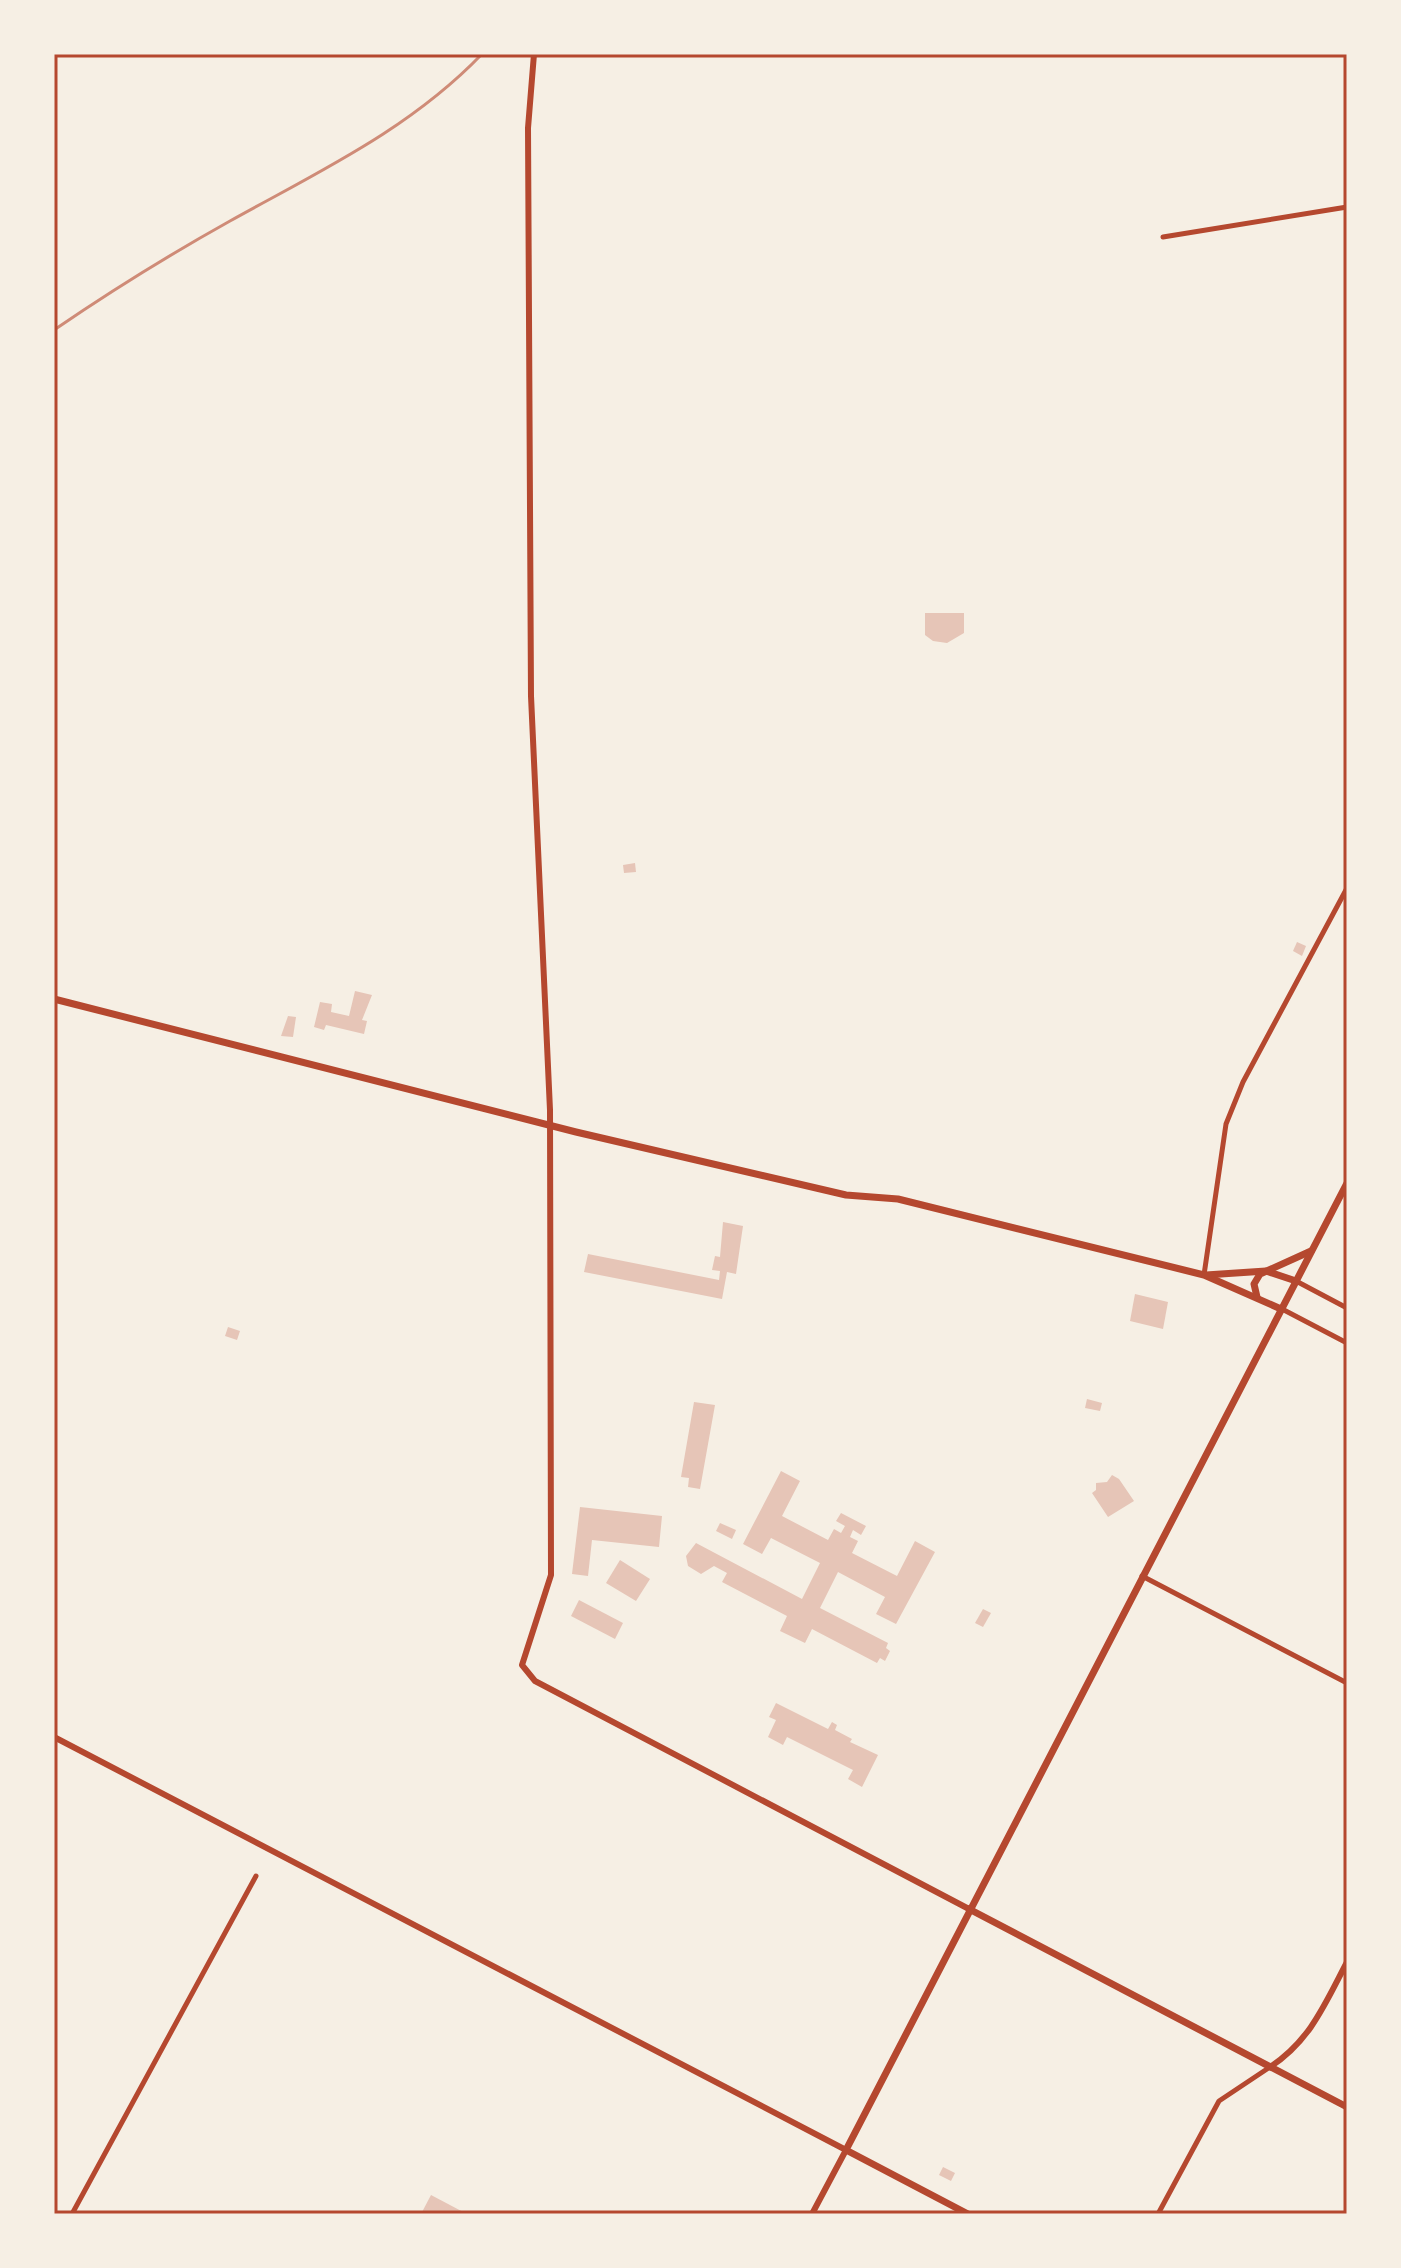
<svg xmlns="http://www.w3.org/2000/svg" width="1401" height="2268" viewBox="0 0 1401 2268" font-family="Commissioner,sans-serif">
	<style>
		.building { fill: #e6c5b7 }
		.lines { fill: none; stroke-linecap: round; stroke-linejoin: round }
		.minor { stroke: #b5482f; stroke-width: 5 }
		.tertiary { stroke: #b5482f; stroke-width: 6 }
		.secondary { stroke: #b5482f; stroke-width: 7 }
		.rail { stroke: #cf8b77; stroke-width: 3 }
		.neatline { fill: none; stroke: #b5482f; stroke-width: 3 }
	</style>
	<rect width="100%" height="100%" fill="#f6efe4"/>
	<g class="building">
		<path d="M925 613H964V633L947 643 933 641 925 635Z"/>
		<path d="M635 863 636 872 624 873 623 865Z"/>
		<path d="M1297 942 1306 946 1302 956 1293 951Z"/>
		<path d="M355 991 372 995 362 1020 367 1021 364 1034 326 1025 324 1030 314 1027 320 1002 332 1004 331 1012 349 1016Z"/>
		<path d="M288 1016 296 1017 293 1037 281 1036Z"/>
		<path d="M723 1222 743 1226 736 1274 727 1272 722 1299 584 1272 588 1254 719 1280 720 1271 712 1270 715 1256 720 1257Z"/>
		<path d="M1135 1294 1168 1302 1163 1329 1130 1321Z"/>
		<path d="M228 1327 240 1331 237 1340 225 1336Z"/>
		<path d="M1087 1399 1102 1403 1100 1411 1085 1408Z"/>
		<path d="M694 1402 715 1405 700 1489 688 1487 689 1478 681 1477Z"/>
		<path d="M781 1471 800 1481 782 1516 828 1540 834 1529 841 1533 845 1526 836 1521 841 1513 866 1526 861 1535 853 1530 850 1537 858 1541 852 1553 897 1576 915 1541 935 1552 896 1624 876 1614 885 1597 838 1572 820 1608 888 1643 886 1648 890 1651 885 1661 880 1658 877 1663 812 1629 805 1643 780 1631 787 1616 722 1582 727 1573 714 1566 701 1574 688 1566 686 1556 696 1543 802 1599 820 1563 771 1538 762 1554 743 1544Z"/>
		<path d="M1112 1475 1119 1479 1134 1501 1108 1517 1092 1493 1096 1490V1483L1107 1482Z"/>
		<path d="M580 1507 662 1516 659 1547 592 1540 588 1576 572 1574Z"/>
		<path d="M720 1523 736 1530 732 1539 716 1531Z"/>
		<path d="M620 1560 650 1579 636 1601 606 1583Z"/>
		<path d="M579 1600 623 1623 615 1639 571 1616Z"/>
		<path d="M983 1609 991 1613 983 1627 975 1623Z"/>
		<path d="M776 1703 828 1729 832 1722 837 1725 835 1730 852 1739 850 1742 878 1755 862 1787 848 1779 853 1770 787 1737 783 1745 768 1737 776 1720 769 1717Z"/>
		<path d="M943 2167 955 2173 951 2181 939 2175Z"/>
		<path d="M431 2195 467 2214H421Z"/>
	</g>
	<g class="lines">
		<g class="minor">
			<path d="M1163 237 1347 207"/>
			<path d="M1204 1275 1226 1124 1243 1082 1347 888"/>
			<path d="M1296 1281 1347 1308"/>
			<path d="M1282 1309 1347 1343"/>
			<path d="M1142 1576 1347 1683"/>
			<path d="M72 2214 256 1876"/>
			<path d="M1158 2214 1219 2101 1270 2067"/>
		</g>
		<g class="tertiary">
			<path d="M534 54 528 128 531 696 550 1110 551 1575 522 1665 535 1681 969 1909"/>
			<path d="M54 1737 846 2150 812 2214"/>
			<path d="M1270 2067C1310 2041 1325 2004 1347 1962"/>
		</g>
		<g class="secondary">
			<path d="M54 999 576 1132 846 1195 898 1199 1204 1275 1281 1309"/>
			<path d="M1206 1275 1266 1271 1296 1281"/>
			<path d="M1257 1297 1254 1284 1260 1274 1311 1251"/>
			<path d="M969 1909 1347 2107"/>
			<path d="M968 2214 846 2150 1347 1183"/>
		</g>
		<path class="rail" d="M54 330C111 291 169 255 230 221 320 171 410 129 482 54"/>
	</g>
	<rect width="1401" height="2268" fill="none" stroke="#f6efe4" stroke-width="112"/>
	<rect x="56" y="56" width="1289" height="2156" class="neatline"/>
</svg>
